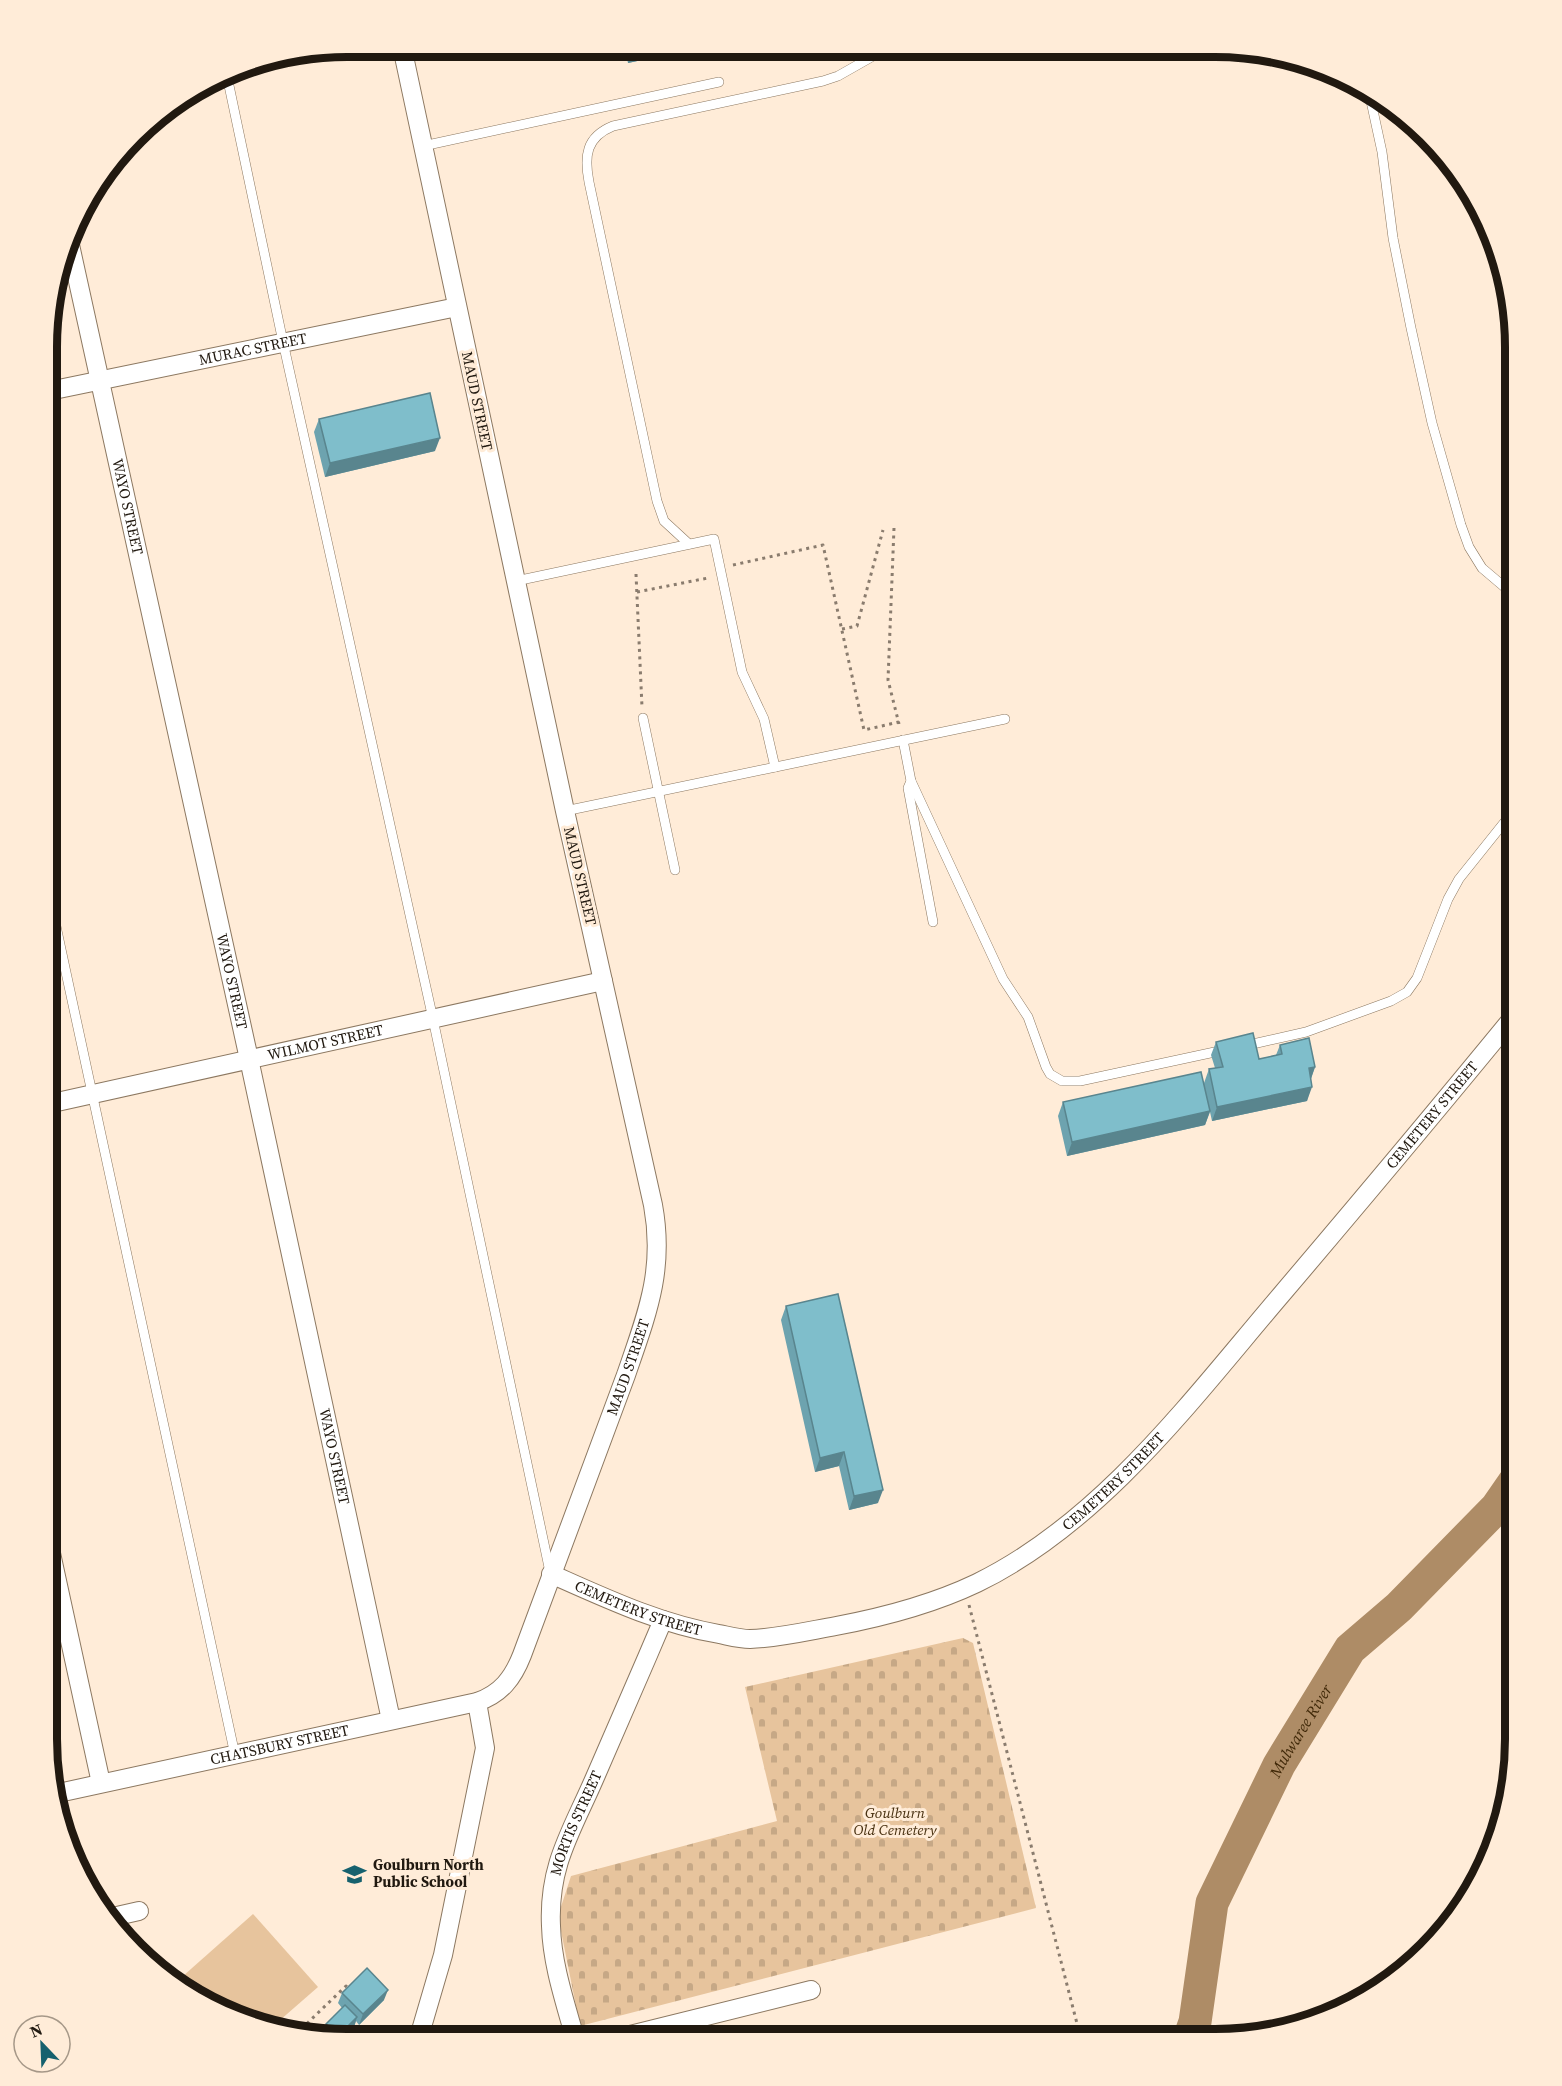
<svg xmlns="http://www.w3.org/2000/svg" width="1562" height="2086" viewBox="0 0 1562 2086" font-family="'Source Serif 4',serif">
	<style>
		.green { fill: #e7c49d }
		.cemetery { fill: url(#cemetery-stones) }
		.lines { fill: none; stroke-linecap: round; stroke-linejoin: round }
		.river { stroke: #ae8c66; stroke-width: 33 }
		.service-casing { stroke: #8c7861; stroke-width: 10 }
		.minor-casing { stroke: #8c7861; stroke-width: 20 }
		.path { stroke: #8a7c6e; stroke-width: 3; stroke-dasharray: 3 4.5; stroke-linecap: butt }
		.service { stroke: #fff; stroke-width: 9 }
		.minor { stroke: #fff; stroke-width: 18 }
		.wall { fill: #6da3af }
		.shaded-wall { fill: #59858e }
		.building { fill: #7fbecb; stroke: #59858e; stroke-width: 1.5 }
		.labels { text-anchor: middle; stroke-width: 6; stroke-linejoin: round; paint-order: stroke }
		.street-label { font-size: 15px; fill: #211910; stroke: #ffecd8 }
		.park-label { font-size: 15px; font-style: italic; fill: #493111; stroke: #ffecd8 }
		.poi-label { font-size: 15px; font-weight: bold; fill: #211910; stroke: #ffecd8; text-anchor: start }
		.water-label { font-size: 16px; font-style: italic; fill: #412909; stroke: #ffecd8 }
		.rim { fill: none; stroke: #211910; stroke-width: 8 }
	</style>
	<defs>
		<pattern id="cemetery-stones" width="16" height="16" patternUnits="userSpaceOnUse" patternTransform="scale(1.5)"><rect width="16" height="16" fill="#e7c49d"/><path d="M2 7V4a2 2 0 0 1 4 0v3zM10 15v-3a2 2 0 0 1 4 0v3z" fill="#c6a886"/></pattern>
	</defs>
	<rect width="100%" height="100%" fill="#ffecd8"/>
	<path class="green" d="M253 1914 318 1987 271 2028 250 2023 180 1989 174 1984Z"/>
	<path class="cemetery" d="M963 1638 973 1643 1036 1908 580 2026 558 1916 571 1876 777 1821 745 1687Z"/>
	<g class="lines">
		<path class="river" id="s1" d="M1189 2039 1195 2022 1212 1903 1279 1765 1350 1649 1399 1607 1497 1507 1515 1481"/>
		<defs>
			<g id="service">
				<path d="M227 76 283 342 433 1019 550 1572"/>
				<path d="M1369 92 1382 152 1393 238 1411 328 1432 423 1461 525 1469 547 1482 568 1515 596"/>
				<path d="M423 146 719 82"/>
				<path d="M689 544 664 521 657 501 589 182C584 156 586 137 613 126L823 81 838 76 875 55 907 48"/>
				<path d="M516 581 714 539 742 672 764 719 775 767"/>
				<path d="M643 718 675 870"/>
				<path d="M903 740 911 781 908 788 933 922"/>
				<path d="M911 781 1003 979 1028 1017 1046 1067 1050 1074 1062 1081H1080L1224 1050"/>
				<path d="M565 811 1005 719"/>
				<path d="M48 889 235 1755"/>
				<path d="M1244 1046 1306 1032 1391 1001 1407 992 1417 978 1448 899 1459 879 1515 809"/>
			</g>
			<g id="minor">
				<path id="s2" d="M70 245 249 1059 391 1720"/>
				<path id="s3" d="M49 391 457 307"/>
				<path id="s4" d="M48 1104 603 981"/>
				<path d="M47 1535 101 1783"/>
				<path id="s5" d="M551 1574C605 1598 660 1624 719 1634 729 1636 740 1639 750 1639 779 1638 808 1631 836 1626 884 1617 933 1604 977 1583 1102 1522 1193 1398 1281 1295 1360 1202 1438 1109 1515 1015"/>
				<path id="s6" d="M54 1794 477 1702C501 1694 513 1678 522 1655L626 1375C647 1314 665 1270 653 1205L565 811 402 47"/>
				<path d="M108 1918 139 1911"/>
				<path d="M419 2037 443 1955 485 1748 477 1702"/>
				<path id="s7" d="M575 2038C565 2002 552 1964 551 1926 548 1864 573 1829 596 1775 618 1724 641 1672 663 1620"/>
				<path d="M618 2038 811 1990"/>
			</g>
		</defs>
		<use href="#service" class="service-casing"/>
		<use href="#minor" class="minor-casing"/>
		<g class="path">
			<path d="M894 528 888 680 899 724"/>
			<path d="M733 565 823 545 864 730 899 722"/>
			<path d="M636 574 642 707"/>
			<path d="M637 592 708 578"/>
			<path d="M842 629 857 626 883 530"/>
			<path d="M969 1605 1081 2039"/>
			<path d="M296 2034 346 1986 350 1989"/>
		</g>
		<use href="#service" class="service"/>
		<use href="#minor" class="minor"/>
	</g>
	<g class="wall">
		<path d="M624 47 698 48 628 63Z"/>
		<path d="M319 419 435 451 325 477 314 432Z"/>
		<path d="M1216 1042 1259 1059 1276 1055 1280 1045 1315 1067 1311 1079 1307 1101 1212 1121 1210 1112 1205 1125 1067 1156 1058 1116 1063 1102 1204 1083 1209 1069 1215 1068 1211 1055Z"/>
		<path d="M786 1306 878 1503 849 1510 839 1466 815 1472 781 1320Z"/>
		<path d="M342 1993 384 2000 359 2025 356 2021 354 2027 344 2037H325L322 2034 326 2024 342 2008 338 2003Z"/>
	</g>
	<g class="shaded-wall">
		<path d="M641 47 698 48 628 63 633 49Z"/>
		<path d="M440 438 435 451 325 477 330 463Z"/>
		<path d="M1315 1067 1310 1081 1309 1068Z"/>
		<path d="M1312 1087 1307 1101 1212 1121 1217 1107Z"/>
		<path d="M1210 1111 1205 1125 1067 1156 1072 1142Z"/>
		<path d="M844 1452 839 1466 815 1472 820 1458Z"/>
		<path d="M883 1490 878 1503 849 1510 854 1496Z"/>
		<path d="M388 1990 384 2000 359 2025 363 2014Z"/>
		<path d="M357 2017 354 2027 344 2037H338Z"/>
	</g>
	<g class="building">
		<path d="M430 393 440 438 330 463 319 419Z"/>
		<path d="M1253 1033 1259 1059 1282 1054 1280 1045 1309 1038 1315 1067 1309 1068 1312 1087 1217 1107 1209 1069 1223 1067 1216 1042Z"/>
		<path d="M1201 1072 1210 1111 1072 1142 1063 1102Z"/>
		<path d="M838 1294 883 1490 854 1496 844 1452 820 1458 786 1306Z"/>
		<path d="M367 1968 388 1990 363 2014 342 1993Z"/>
		<path d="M345 2005 357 2017 338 2036 326 2024Z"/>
	</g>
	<defs>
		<symbol id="school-bare" viewBox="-9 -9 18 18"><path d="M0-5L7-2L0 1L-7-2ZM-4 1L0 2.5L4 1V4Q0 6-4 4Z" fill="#16616e" stroke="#ffecd8" stroke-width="2.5" paint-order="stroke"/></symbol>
	</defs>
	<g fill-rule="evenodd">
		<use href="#school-bare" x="338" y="1858" width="33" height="33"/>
	</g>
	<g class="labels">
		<g class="street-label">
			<text dy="5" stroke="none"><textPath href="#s3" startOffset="208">MURAC STREET</textPath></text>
			<text transform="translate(477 401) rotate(78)" y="5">MAUD STREET</text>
			<text dy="5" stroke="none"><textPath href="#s2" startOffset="268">WAYO STREET</textPath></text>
			<text transform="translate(580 876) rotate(77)" y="5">MAUD STREET</text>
			<text dy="5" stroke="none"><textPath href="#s2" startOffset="754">WAYO STREET</textPath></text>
			<text dy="5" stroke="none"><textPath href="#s4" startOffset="284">WILMOT STREET</textPath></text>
			<text dy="5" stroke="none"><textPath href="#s5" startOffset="1102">CEMETERY STREET</textPath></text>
			<text dy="5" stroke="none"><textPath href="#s6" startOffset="807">MAUD STREET</textPath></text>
			<text dy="5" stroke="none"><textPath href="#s2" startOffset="1240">WAYO STREET</textPath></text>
			<text dy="5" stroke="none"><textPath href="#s5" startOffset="616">CEMETERY STREET</textPath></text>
			<text dy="5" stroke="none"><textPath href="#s5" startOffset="94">CEMETERY STREET</textPath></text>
			<text dy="5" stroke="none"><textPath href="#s6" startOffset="231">CHATSBURY STREET</textPath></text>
			<text dy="5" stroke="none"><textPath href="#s7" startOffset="222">MORTIS STREET</textPath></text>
		</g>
		<g class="park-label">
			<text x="895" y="1818">Goulburn<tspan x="895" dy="17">Old Cemetery</tspan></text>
		</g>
		<g class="poi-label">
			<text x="373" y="1870">Goulburn North<tspan x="373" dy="17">Public School</tspan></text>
		</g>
		<g class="water-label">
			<text dy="6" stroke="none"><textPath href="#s1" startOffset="332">Mulwaree River</textPath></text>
		</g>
	</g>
	<path d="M0 0H1562V2086H0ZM347 57H1215A290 290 0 0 1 1505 347V1739A290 290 0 0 1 1215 2029H347A290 290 0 0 1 57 1739V347A290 290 0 0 1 347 57Z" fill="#ffecd8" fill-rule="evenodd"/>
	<path class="rim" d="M347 57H1215A290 290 0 0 1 1505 347V1739A290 290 0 0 1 1215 2029H347A290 290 0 0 1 57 1739V347A290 290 0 0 1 347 57Z"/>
	<g transform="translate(42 2044) rotate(337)"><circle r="28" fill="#ffecd8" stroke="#a69888" stroke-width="1.5"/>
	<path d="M0-4.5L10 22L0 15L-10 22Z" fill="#16616e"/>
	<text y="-9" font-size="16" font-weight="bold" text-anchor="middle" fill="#211910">N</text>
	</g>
</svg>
